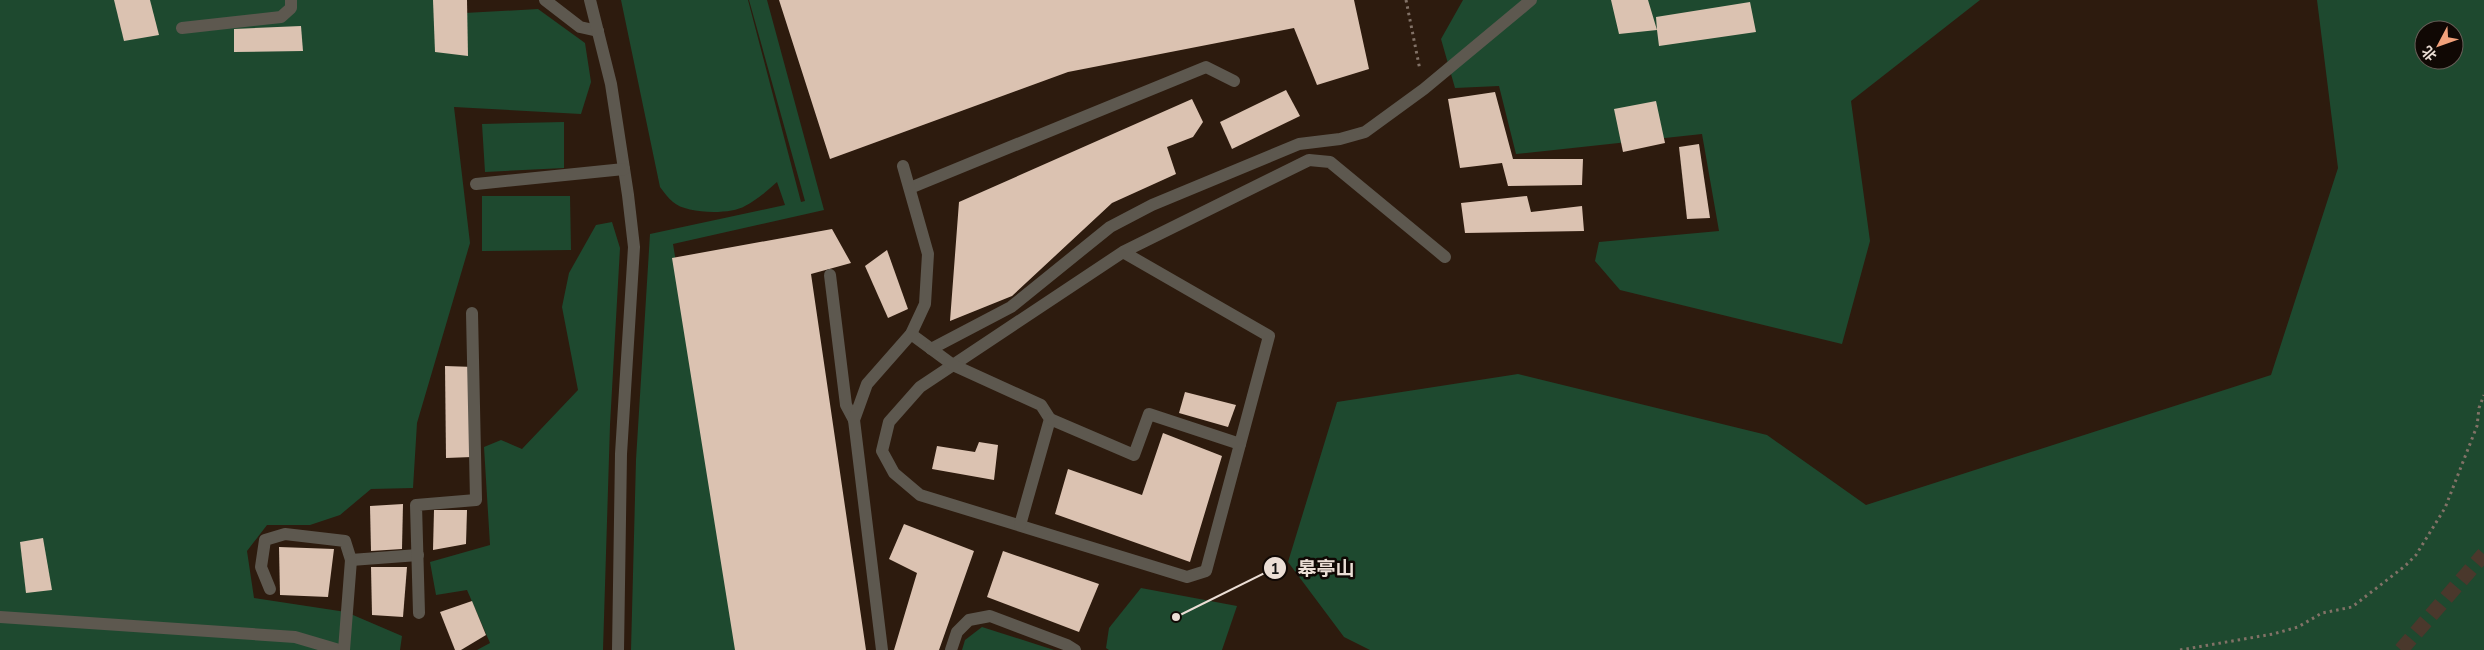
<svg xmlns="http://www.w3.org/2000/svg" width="2484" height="650" viewBox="0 0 2484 650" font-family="'Nunito Sans','Noto Sans SC',sans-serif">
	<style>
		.green { fill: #1e492f; fill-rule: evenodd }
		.building { fill: #dbc2b1 }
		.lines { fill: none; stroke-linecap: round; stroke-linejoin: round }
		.highway-tunnel { stroke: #4a382c; stroke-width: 15; stroke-dasharray: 15 8; stroke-linecap: butt }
		.path { stroke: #827267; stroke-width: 3; stroke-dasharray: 2.5 4; stroke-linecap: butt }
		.minor { stroke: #5d584f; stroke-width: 12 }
		.leader { fill: none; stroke: #ebded5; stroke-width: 2 }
		.callout-dot { fill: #ebded5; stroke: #100804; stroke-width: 2 }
		.mark-label { font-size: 15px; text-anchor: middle; font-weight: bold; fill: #111 }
		.callout-label { font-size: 19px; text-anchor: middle; font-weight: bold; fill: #ebded5; stroke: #100804; stroke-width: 5; stroke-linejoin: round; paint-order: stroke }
	</style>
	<rect width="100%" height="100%" fill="#2d1b0e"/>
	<g class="green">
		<path d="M0 0H443L446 14 538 9 585 43 591 82 581 114 454 107 470 243 417 423 413 488 371 489 340 515 310 525H267L247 551 254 598 346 612 402 636 400 650H0Z"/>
		<path d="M621 0H748L801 202 805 201 749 0H767L824 210 673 244 739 650H631L636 460 650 234 785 205 777 182C767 191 757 200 745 206 730 215 686 214 673 202 668 198 664 192 660 187Z"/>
		<path d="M1463 0H1980L1851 101 1870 241 1842 344 1620 290 1595 261 1599 242 1719 231 1702 134 1516 154 1499 86 1455 88 1441 39Z"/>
		<path d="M2317 0H2484V650H1370L1344 637 1288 562 1337 402 1518 374 1767 435 1866 505 2271 375 2338 168ZM2424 30H2454V60H2424Z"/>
		<path d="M564 122V168L485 172 482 124Z"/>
		<path d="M482 196H570L571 250 482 251Z"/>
		<path d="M612 222 620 248 610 425 603 650H477L490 643 467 590 436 595 430 562 490 545 484 447 501 440 522 449 578 390 562 307 569 273 596 225Z"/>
		<path d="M1141 588 1237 606 1222 650H1109L1106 648 1109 628Z"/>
		<path d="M982 627 1054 650H962L965 640Z"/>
	</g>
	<g class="building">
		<path d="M114 0H150L159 35 124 41Z"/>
		<path d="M433 0H467L468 56 435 52Z"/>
		<path d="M779 0H1354L1369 69 1317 85 1294 28 1068 72 830 159Z"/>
		<path d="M1611 0H1648L1657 30 1656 17 1750 2 1756 32 1659 46 1657 30 1619 34Z"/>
		<path d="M301 26 303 51 234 52V29Z"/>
		<path d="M1286 90 1300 116 1232 149 1220 122Z"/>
		<path d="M1495 92 1513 159H1583L1582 185 1508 186 1502 163 1460 168 1448 99Z"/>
		<path d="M1192 99 1203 122 1193 137 1167 147 1176 174 1112 203 1012 296 950 321 959 202Z"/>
		<path d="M1656 101 1665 143 1623 152 1614 109Z"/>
		<path d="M1699 144 1710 218 1687 219 1679 147Z"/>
		<path d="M1527 196 1531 212 1582 206 1584 231 1465 233 1461 203Z"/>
		<path d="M832 229 851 263 811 274 866 650H735L672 258Z"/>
		<path d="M887 250 908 309 888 318 865 266Z"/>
		<path d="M445 366 474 367 472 457 446 458Z"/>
		<path d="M1185 392 1236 405 1228 427 1179 413Z"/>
		<path d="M1163 433 1222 456 1190 562 1055 514 1068 469 1142 495Z"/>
		<path d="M979 442 998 445 994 480 932 469 937 446 975 452Z"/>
		<path d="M403 504 402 549 371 551 370 506Z"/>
		<path d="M434 510H467L466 544 433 550Z"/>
		<path d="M904 524 974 551 939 650H894L917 573 889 559Z"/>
		<path d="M43 538 52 590 26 593 20 542Z"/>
		<path d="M279 547 334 549 328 597 280 595Z"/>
		<path d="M1003 551 1099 584 1079 632 987 597Z"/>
		<path d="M371 567H407L403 617 372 615Z"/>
		<path d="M472 601 486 635 461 650H455L440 612Z"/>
	</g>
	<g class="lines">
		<path class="highway-tunnel" d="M2401 650 2484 554"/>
		<g class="path">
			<path d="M1406 0 1420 70"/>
			<path d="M2180 650 2273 634 2298 627 2322 613 2352 607 2405 566 2416 555 2445 508 2477 426 2479 408 2484 395"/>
		</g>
		<g class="minor">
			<path d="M545 0 580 27 598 31"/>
			<path d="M590 0 611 84 628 195 634 247 621 454 618 650"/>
			<path d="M182 28 281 17 291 8V0"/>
			<path d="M476 184 624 169"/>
			<path d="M910 188 1206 67 1234 81"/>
			<path d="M1123 252 1269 336 1206 571 1187 577 920 495 894 473 882 451 889 422 920 387 1123 252 1309 160 1330 162 1445 257"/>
			<path d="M830 275 846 405 854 420"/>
			<path d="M911 334 953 365 1041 405 1050 419 1020 525"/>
			<path d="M931 349 1011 307 1110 227 1152 205 1299 144 1340 139 1365 132 1424 89 1531 0"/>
			<path d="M1050 419 1134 455 1149 414 1240 444"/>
			<path d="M270 589 261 567 265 540 285 534 345 541 351 560 418 555"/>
			<path d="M419 613 416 505 476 500 472 313"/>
			<path d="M0 617 295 637 339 650"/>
			<path d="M344 650 351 560"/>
			<path d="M882 650 854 420 867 384 911 334 925 304 928 254 903 166"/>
			<path d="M951 650 957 632 969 620 990 616 1067 645 1075 650"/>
		</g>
	</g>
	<path class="leader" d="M1176 617L1275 568"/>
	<g class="callout-dot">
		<circle cx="1176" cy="617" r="5"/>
		<circle cx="1275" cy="568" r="12"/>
	</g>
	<g class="mark-label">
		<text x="1275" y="574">1</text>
	</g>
	<g class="callout-label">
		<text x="1326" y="575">皋亭山</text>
	</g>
	<g transform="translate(2439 45) rotate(229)"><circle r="24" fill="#100804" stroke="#685e58"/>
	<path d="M0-4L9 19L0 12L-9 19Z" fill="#f1a17b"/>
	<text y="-8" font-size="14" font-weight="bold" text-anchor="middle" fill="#ebded5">北</text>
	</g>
</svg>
